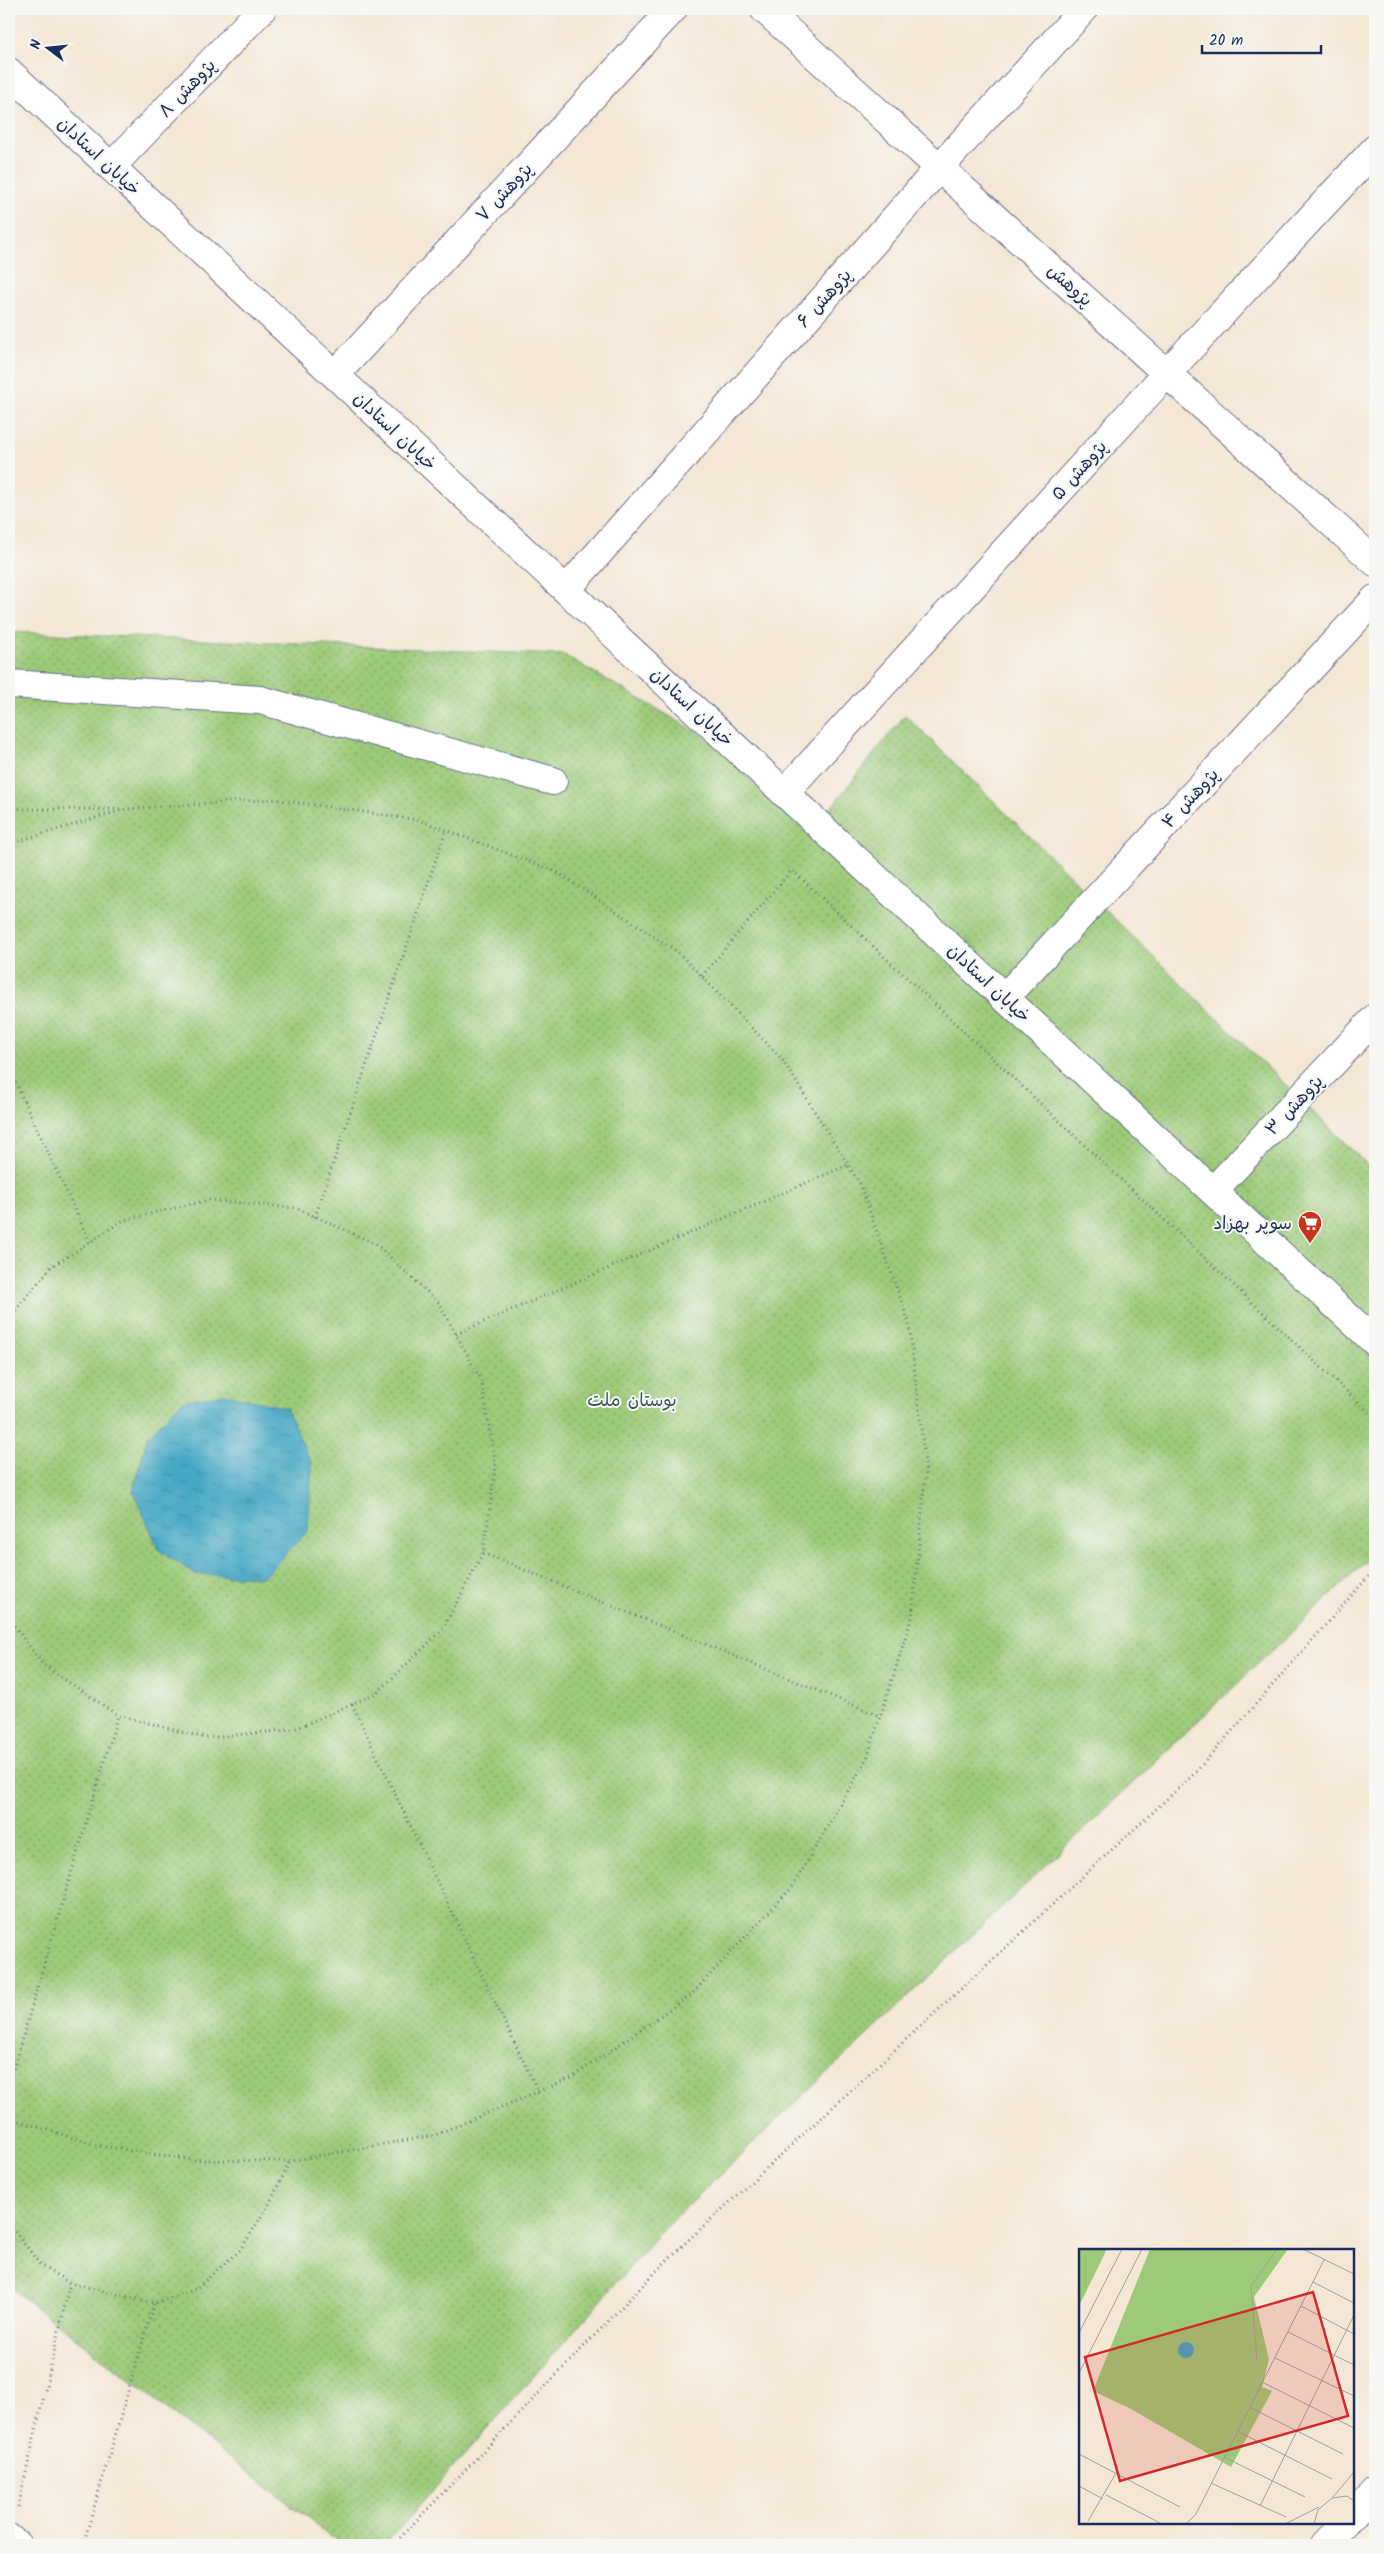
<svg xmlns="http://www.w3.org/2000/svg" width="1384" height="2554" viewBox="0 0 1384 2554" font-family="Kalam,'Playpen Sans Arabic',sans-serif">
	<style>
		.grass { fill: url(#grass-dots); stroke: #5c7c6b }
		.water { fill: url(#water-ripples); stroke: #306c92 }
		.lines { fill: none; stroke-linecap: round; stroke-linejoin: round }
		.minor-casing { stroke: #676f88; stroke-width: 30 }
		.path { stroke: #676f88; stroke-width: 3; stroke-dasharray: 1 4; stroke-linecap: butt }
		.minor { stroke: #fff; stroke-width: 28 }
		.labels { text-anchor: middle; stroke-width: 4; stroke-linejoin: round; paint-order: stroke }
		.street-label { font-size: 18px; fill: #1b2f5e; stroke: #f6f6f2 }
		.poi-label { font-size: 18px; fill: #1b2f5e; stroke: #f6f6f2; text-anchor: end }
		.park-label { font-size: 18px; fill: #3b5664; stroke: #f6f6f2 }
		.inset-road { fill: none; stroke: #9d9da5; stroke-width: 1 }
		.view { fill: #d62828; fill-opacity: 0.15; stroke: #d62828; stroke-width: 2.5 }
		.inset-edge { fill: none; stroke: #1b2f5e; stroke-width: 2.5 }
	</style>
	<defs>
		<pattern id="grass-dots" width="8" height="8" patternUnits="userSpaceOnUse" patternTransform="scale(1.25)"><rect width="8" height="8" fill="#9cca78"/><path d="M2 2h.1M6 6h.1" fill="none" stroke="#7ea466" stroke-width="1.8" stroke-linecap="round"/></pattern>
		<pattern id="water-ripples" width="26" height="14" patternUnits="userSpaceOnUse" patternTransform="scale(1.25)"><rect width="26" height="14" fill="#45a8c5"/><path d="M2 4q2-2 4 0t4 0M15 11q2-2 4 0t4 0" fill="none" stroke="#3989a3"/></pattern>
	</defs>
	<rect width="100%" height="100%" fill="#f6f6f2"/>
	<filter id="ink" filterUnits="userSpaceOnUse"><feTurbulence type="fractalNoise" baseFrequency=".02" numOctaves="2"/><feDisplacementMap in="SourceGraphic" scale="10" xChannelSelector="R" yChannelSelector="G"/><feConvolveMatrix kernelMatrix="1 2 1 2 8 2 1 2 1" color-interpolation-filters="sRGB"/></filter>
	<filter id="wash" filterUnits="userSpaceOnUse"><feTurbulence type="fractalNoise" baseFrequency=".0096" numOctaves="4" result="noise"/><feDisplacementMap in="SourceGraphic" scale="20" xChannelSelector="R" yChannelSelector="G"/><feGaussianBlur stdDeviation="1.12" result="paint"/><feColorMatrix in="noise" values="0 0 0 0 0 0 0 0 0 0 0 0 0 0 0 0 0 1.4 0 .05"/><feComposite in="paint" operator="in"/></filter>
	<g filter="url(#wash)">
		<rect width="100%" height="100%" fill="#f4e7d5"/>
		<path class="grass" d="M9 632 564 655 830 809 905 715 1375 1172V1553L667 2225 385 2545H342L9 2286Z"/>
		<path class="water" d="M224 1394 286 1408 312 1464 308 1531 263 1577 195 1574 159 1550 133 1490 148 1436 182 1401Z"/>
	</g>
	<g filter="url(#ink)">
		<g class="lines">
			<defs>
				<g id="minor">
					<path d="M764 9 1375 562"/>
					<path d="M9 72 1375 1342"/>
					<path d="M111 167 262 9"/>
					<path d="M335 375 673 9"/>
					<path d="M566 590 940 167 1084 9"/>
					<path d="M9 684 260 700 553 781"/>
					<path d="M784 793 1167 373 1375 149"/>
					<path d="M1004 998 1375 599"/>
					<path d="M1213 1191 1375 1018"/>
					<path d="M1353 2515 1375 2492"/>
					<path d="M9 2538 17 2545"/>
					<path d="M1324 2545 1345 2523"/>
				</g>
			</defs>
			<use href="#minor" class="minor-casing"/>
			<g class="path">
				<path d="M9 809H123"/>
				<path d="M9 844 126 809 273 799 419 820 557 872 679 953 782 1059 860 1184 909 1323 926 1470 912 1617 867 1758 793 1886 692 1994 571 2078 435 2135 290 2161 194 2160 100 2146 9 2118"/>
				<path d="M702 976 792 870 1375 1418"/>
				<path d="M9 1069 90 1242"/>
				<path d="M315 1217 446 830"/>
				<path d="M9 1318 51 1267 124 1220 209 1200 296 1208 376 1244 439 1303 481 1380 496 1466 483 1553 442 1630 377 1693 295 1729 205 1738 118 1715 43 1665 9 1619"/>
				<path d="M456 1334 848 1165"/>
				<path d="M483 1553 880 1716"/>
				<path d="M352 1704 538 2092"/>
				<path d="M9 2083 118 1715"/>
				<path d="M9 2218 12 2227 41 2266 70 2283 154 2303 196 2289 241 2249 268 2206 290 2161"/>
				<path d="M18 2507 70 2283"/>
				<path d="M83 2545 154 2303"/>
				<path d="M393 2545 668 2259 1194 1774 1375 1569"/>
			</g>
			<use href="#minor" class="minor"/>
		</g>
	</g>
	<defs>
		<symbol id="supermarket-pin" viewBox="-11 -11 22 30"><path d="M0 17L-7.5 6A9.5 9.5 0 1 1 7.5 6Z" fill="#c8321e" stroke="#f6f6f2"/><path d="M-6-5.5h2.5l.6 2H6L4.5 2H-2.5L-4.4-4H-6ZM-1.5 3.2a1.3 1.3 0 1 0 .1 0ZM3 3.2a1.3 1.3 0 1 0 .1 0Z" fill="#fff"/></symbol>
	</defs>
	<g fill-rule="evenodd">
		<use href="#supermarket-pin" x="1296" y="1209" width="28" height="38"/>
	</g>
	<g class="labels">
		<g class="street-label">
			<text transform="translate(187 88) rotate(-46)" y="6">پژوهش ۸</text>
			<text transform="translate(99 156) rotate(43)" y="6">خیابان استادان</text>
			<text transform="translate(504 192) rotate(-47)" y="6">پژوهش ۷</text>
			<text transform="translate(1070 285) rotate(42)" y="6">پژوهش</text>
			<text transform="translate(824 298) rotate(-48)" y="6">پژوهش ۶</text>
			<text transform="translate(395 431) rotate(43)" y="6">خیابان استادان</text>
			<text transform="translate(1079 470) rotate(-48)" y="6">پژوهش ۵</text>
			<text transform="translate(692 707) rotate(43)" y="6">خیابان استادان</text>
			<text transform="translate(1190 798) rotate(-47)" y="6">پژوهش ۴</text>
			<text transform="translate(989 983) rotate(43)" y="6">خیابان استادان</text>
			<text transform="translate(1294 1105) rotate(-47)" y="6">پژوهش ۳</text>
		</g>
		<g class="poi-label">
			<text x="1292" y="1229">سوپر بهزاد</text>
		</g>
		<g class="park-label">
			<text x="632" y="1406">بوستان ملت</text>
		</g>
	</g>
	<g transform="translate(1079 2249)">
		<rect width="275" height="275" fill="#f4e7d5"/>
		<path d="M71 0H209L175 48 190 110 183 138 193 142 152 218 52 160 14 142Z" fill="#9cca78"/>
		<path d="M0 0H28L0 57Z" fill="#9cca78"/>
		<path d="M99 101a8 8 0 1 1 16 0a8 8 0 1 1-16 0Z" fill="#45a8c5"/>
		<path class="inset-road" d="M224 0 275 25M234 33 275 54M222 57 275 85M209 83 275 116M0 84 43 0M196 109 275 147M178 112 172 37 198 0M0 124 63 0M183 133 275 179M170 158 264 205M158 182 253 230M0 205 101 258M145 208 226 248M132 234 207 268M0 237 24 250M27 246 81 274M254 248 275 223M181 257 275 66M9 272 37 224M107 275 117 265 245 11M206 275 240 258M235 275 239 261 253 249 268 247 275 252"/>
		<path class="view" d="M234 43 269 167 41 232 6 108Z"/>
		<rect width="275" height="275" class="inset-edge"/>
	</g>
	<rect width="1384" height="2554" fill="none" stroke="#f6f6f2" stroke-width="30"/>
	<g transform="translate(48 48) rotate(286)" stroke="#f6f6f2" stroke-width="4" paint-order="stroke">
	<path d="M0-4L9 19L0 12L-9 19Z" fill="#1b2f5e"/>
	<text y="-8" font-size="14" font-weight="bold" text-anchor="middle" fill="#1b2f5e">N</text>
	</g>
	<path d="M1202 45v8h119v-8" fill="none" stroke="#1b2f5e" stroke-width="2.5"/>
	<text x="1209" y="45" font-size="15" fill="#1b2f5e" stroke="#f6f6f2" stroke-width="4" paint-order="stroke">20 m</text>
</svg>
